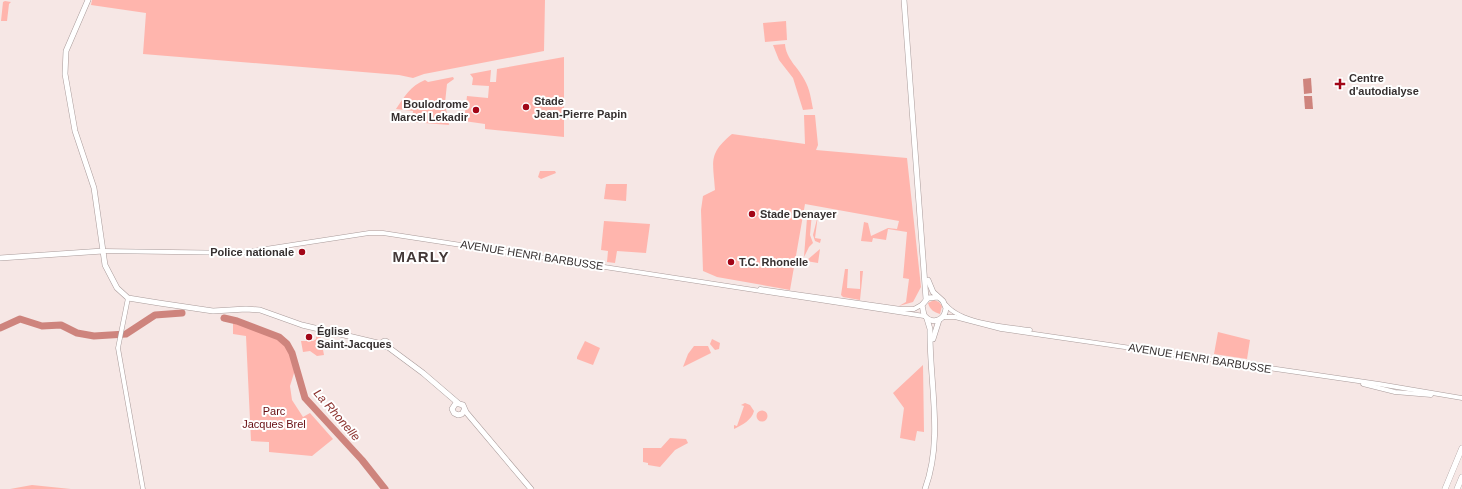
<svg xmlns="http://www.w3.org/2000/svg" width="1462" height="489" viewBox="0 0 1462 489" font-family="Helvetica,sans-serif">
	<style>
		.green { fill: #ffb5ad }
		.water { fill: #ce847d }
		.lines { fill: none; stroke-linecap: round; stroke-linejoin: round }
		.river { stroke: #ce847d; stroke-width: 7 }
		.minor-casing { stroke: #a99b9a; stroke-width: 5 }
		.major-casing { stroke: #a99b9a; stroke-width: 6 }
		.highway-casing { stroke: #a99b9a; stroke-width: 6 }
		.minor { stroke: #fff; stroke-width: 4 }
		.major { stroke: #fff; stroke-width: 5 }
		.highway { stroke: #fff; stroke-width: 5.5 }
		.poi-dot { fill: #a20617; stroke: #fff; stroke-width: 1.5 }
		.labels { text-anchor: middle; stroke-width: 4; stroke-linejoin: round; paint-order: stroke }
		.poi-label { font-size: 11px; font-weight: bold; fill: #363030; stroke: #fff; text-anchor: start }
		.street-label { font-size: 11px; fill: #363030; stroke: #fff }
		.park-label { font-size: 11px; fill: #670d11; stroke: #fff }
		.water-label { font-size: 12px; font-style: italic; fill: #8d3430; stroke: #fff }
		.district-label { font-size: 15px; font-weight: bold; letter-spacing: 1px; fill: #433837; stroke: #fff }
	</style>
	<rect width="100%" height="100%" fill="#f6e7e5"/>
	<g class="green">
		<path d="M92 0H545L544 51 424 74 413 78 399 75 143 54 146 13 91 5Z"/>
		<path d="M5 1 11 2 9 4 7 21H1L3 2Z"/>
		<path d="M786 21 787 40 765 42 763 23Z"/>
		<path d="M785 44C786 59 798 67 804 79 810 89 811 99 813 109L803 110 793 78 779 60 773 45Z"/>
		<path d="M564 57V137L485 129V124L464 121 467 96 488 98 489 86 472 85 473 78 470 74 491 70 490 82H496L497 69Z"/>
		<path d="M453 77 454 79 447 84 445 103 449 125 412 122 413 111 396 109C405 96 410 86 425 80L428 82Z"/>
		<path d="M804 115H815L818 145 816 150 907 158 921 287 913 302 899 306 906 302 909 279 903 278 907 232 888 229 886 240 873 238 872 242 861 241 864 222 868 223 871 236 888 228 897 229 899 221 805 204 790 290 717 277 703 271 701 210 703 196 715 190C713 161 708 154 732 134L805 144Z"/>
		<path d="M540 171H555L556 173 541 179 538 177Z"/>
		<path d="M606 184H627L626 201 604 199Z"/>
		<path d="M812 213 810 235 813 243 809 247 804 257 807 218Z"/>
		<path d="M818 215 815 238 821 239 820 243 815 241 813 235Z"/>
		<path d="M604 221 650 224 646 253 617 251 615 263 607 262 608 251 601 250Z"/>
		<path d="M820 249 818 263 806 261Z"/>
		<path d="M845 269H848L847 288 860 289V271H863L860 300 843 297 841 295Z"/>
		<path d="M934 300 939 302 942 306 940 314C934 312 930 310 928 303Z"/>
		<path d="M233 322 277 338 284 344 290 353 295 370 290 386 292 400 303 417 310 413 333 439 312 456 269 452V442L251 441 246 336 233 334Z"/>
		<path d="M1218 332 1250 340 1247 359 1214 354Z"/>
		<path d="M316 334H320L324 355 317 356 310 351 303 352 301 341H313L316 339Z"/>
		<path d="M712 339 720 343 719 349 715 350 710 344Z"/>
		<path d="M585 341 600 348 593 365 577 359V357Z"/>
		<path d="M694 346H708L711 353 683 367 688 354Z"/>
		<path d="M923 365 924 432 917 431 915 441 900 438 904 408 893 393Z"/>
		<path d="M745 403 750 405 754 411C752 420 742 425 734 429V425L737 426 744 406 741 405Z"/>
		<circle cx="762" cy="416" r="5.5"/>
		<path d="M670 438 686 439 688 443 675 450 660 467 648 465V463L643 462V448H661Z"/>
		<path d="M32 485 71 489H10Z"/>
	</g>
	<g class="water">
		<path d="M1311 78 1312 93 1304 94 1303 79Z"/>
		<path d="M1304 96H1312L1313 109H1305Z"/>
	</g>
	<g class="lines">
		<g class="river">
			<path d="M224 318 237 321 279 337 287 344 292 353 305 398 362 460 385 489"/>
			<path d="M0 328 20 319 42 326 61 325 77 333 94 336 126 334 155 315 182 313"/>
		</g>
		<defs>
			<g id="minor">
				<path d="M103 251 240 253 369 233H383L924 316"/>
				<path d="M760 289 901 309H914L923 304"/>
				<path d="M128 298 118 348 143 489"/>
				<path d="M946 305C962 324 1007 327 1030 330"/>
				<path d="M943 317H955L1001 329 1379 384 1462 398"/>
				<path d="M1363 384 1395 392 1431 395"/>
			</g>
			<g id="major">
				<path d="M88 0 66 51 65 74 75 131 94 188 105 265 117 288 128 298 159 303 213 311 246 309 260 310 302 325 382 344"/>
				<path d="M904 0 926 299"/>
				<path d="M0 258 103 251"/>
				<path d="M928 280 933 292 943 301 946 308C945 321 932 325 924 315L922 305 928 298 938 297"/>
				<path d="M933 339 939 320"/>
				<circle cx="385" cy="344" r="3"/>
				<path d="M388 347 423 373 458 403"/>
				<path d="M464 410 462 414 458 415 454 413 452 409 456 403 463 405 466 412 531 489"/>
				<path d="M925 489C944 438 929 381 930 329L927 319"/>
			</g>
			<g id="highway">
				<path d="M1445 489 1462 448"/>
				<path d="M1457 489 1462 477"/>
			</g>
		</defs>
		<use href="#minor" class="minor-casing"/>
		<use href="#major" class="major-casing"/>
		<use href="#highway" class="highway-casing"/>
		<use href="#minor" class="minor"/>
		<use href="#major" class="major"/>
		<use href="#highway" class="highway"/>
	</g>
	<g class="poi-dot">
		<path d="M1338 78h4v4h4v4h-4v4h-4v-4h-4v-4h4z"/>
		<circle cx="526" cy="107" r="4"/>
		<circle cx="476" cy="110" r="4"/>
		<circle cx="752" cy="214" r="4"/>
		<circle cx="302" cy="252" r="4"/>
		<circle cx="731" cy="262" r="4"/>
		<circle cx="309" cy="337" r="4"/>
	</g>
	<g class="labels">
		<g class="poi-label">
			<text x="1349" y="82">Centre<tspan x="1349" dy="13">d'autodialyse</tspan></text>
			<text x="534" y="105">Stade<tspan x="534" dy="13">Jean-Pierre Papin</tspan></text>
			<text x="468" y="108" text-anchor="end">Boulodrome<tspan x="468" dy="13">Marcel Lekadir</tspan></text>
			<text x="760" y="218">Stade Denayer</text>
			<text x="294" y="256" text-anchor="end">Police nationale</text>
			<text x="739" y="266">T.C. Rhonelle</text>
			<text x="317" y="335">Église<tspan x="317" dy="13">Saint-Jacques</tspan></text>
		</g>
		<g class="street-label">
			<text transform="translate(532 255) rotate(9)" y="4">AVENUE HENRI BARBUSSE</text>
			<text transform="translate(1200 358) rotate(9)" y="4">AVENUE HENRI BARBUSSE</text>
		</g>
		<g class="park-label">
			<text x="274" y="415">Parc<tspan x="274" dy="13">Jacques Brel</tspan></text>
		</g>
		<g class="water-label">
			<text transform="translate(337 415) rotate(49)" y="4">La Rhonelle</text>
		</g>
		<g class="district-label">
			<text x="421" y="262">MARLY</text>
		</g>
	</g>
</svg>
